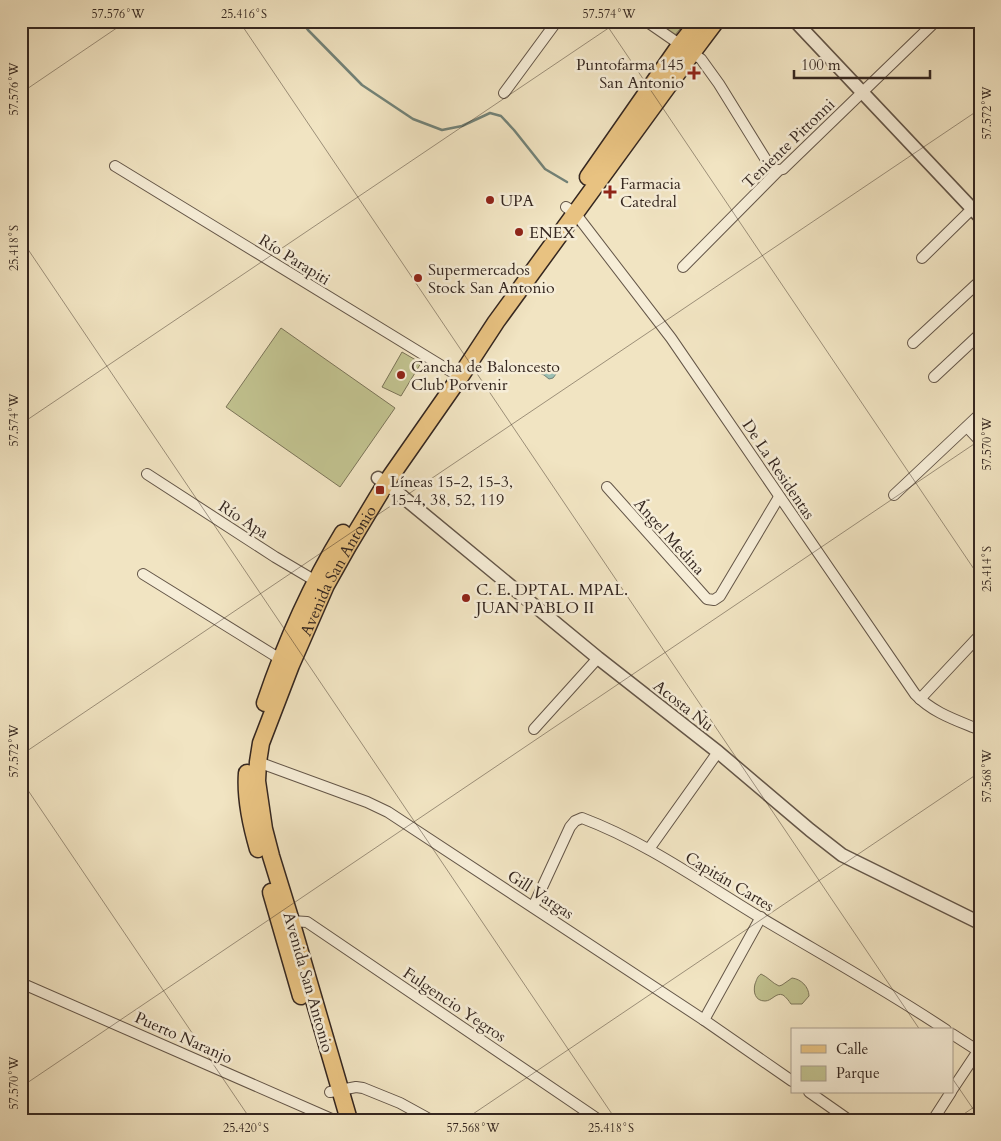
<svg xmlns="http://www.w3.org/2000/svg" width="1001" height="1141" viewBox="0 0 1001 1141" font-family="Cardo,serif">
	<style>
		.green { fill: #c1c28f; stroke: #7b7458 }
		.water { fill: #9bbfb3; stroke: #728278 }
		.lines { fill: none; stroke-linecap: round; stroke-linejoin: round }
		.stream { stroke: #728278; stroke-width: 2.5 }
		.minor-casing { stroke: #645648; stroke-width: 12 }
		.tertiary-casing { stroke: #645648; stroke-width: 15 }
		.primary-casing { stroke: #352720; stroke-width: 19 }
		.minor { stroke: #f6edd7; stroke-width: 10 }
		.tertiary { stroke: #f6edd7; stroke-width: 12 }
		.primary { stroke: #e8c281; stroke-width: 16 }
		.ticks { fill: none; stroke: #352720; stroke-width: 1; stroke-opacity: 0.45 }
		.poi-dot { fill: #8f2418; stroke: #f6edd7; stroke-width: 2 }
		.labels { text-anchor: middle; stroke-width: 5; stroke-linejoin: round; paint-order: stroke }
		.poi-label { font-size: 16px; fill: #352720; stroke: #f6edd7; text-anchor: start }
		.street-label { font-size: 16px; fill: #352720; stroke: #f6edd7 }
		.neatline { fill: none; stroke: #352720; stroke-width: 2 }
		.ticks-label { font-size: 12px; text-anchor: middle; fill: #352720 }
	</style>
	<rect width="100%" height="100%" fill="#f1e4c2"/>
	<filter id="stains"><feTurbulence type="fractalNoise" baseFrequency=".004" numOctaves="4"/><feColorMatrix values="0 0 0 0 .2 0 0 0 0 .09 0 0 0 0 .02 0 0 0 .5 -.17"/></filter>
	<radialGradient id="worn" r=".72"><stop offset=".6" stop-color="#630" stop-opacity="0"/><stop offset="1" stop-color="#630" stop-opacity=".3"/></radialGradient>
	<g class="green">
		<path d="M654 21H687L674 36Z"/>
		<path d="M281 328 395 408 340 487 226 407Z"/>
		<path d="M402 352 421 363 401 396 382 387Z"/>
		<path d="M761 974C768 977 772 983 779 986L782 985 792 978C801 979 809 987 809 996L802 1004H791C789 1001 786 997 783 995 776 992 772 1001 765 1001 755 1001 753 992 755 984 757 979 757 977 761 974Z"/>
	</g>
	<path class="water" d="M544 365 554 369 556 374 553 378 549 379 544 375 539 373 538 370V368Z"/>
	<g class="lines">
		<path class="stream" d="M301 21 308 30 362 85 413 119 442 130 462 126 490 113 501 116 514 130 545 169 567 182"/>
		<defs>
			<g id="minor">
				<path d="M646 21 701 59 719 84 771 168 775 170H779"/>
				<path d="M504 93 557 21"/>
				<path d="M115 166 460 377"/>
				<path d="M566 207 575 213 671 338 915 694C933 713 956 720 980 730"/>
				<path d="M922 258 980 201"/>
				<path d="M683 267 779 170 783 169 936 21"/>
				<path d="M913 343 980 281"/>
				<path d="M934 377 980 334"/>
				<path d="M967 427 980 441"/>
				<path d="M147 474 275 557 319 583"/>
				<path d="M607 487 707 599 714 600 720 596 779 497"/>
				<path d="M894 495 980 414"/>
				<path d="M143 574 285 662"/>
				<path d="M920 699 980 635"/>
				<path d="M534 729 598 658"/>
				<path d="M258 762 367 802 388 812 704 1020 792 1081"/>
				<path d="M649 849 718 752"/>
				<path d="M533 907 570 827 575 821 582 818C646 842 703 883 761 918 823 955 886 990 946 1030"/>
				<path d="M286 922 291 921 307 922 599 1120"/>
				<path d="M21 983 334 1120"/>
				<path d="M704 1020 761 917"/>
				<path d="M952 1034 980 1052"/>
				<path d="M952 1090 980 1048"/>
				<path d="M330 1092 356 1087 363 1088 400 1103 431 1120"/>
				<path d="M809 1092 849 1120"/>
				<path d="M933 1120 951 1092"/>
			</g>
			<g id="tertiary">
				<path d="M795 21 980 217"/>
				<path d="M378 478 386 483 598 658 718 752 810 830 842 855 980 923"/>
			</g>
			<g id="primary">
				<path d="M588 177 680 45 699 21"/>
				<path d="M265 703C285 644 310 587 343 533"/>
				<path d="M247 773C245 799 251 825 258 849"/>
				<path d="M271 892 301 996"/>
				<path id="s1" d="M349 1120 291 921 271 856 264 829 257 781 258 762 261 743 291 665 326 585 348 546 386 483 460 377 496 322 692 53 716 21"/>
			</g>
		</defs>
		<use href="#minor" class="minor-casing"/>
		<use href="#tertiary" class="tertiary-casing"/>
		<use href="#primary" class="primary-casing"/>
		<use href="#minor" class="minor"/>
		<use href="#tertiary" class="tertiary"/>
		<use href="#primary" class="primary"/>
	</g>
	<path class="ticks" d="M239 21 920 1030M604 21 980 578M969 21 980 37M21 93 127 21M21 239 616 1120M21 424 619 21M21 755 980 109M21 780 251 1120M952 1078 980 1119M21 1087 980 440M464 1120 980 772M955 1120 980 1103"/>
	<g class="poi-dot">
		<path d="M691.5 65.5h5v5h5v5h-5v5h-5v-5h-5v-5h5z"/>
		<path d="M607.5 184.5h5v5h5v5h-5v5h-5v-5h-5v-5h5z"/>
		<circle cx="490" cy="200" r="5"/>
		<circle cx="519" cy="232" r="5"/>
		<circle cx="418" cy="278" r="5"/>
		<circle cx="401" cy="375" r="5"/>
		<rect x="375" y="485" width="10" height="10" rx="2.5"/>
		<circle cx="466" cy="598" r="5"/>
	</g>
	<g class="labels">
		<g class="poi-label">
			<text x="684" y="70" text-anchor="end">Puntofarma 145<tspan x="684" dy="18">San Antonio</tspan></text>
			<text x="620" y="189">Farmacia<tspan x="620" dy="18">Catedral</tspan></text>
			<text x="500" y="206">UPA</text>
			<text x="529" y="238">ENEX</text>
			<text x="428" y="275">Supermercados<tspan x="428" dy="18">Stock San Antonio</tspan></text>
			<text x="411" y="372">Cancha de Baloncesto<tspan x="411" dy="18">Club Porvenir</tspan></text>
			<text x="390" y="487">Líneas 15-2, 15-3,<tspan x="390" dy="18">15-4, 38, 52, 119</tspan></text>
			<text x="476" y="595">C. E. DPTAL. MPAL.<tspan x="476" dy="18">JUAN PABLO II</tspan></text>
		</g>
		<g class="street-label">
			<text transform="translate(788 143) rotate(-44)" y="6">Teniente Pittonni</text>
			<text transform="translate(295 259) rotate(32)" y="6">Río Parapiti</text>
			<text transform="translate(779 469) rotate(56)" y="6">De La Residentas</text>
			<text transform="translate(244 519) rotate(33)" y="6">Río Apa</text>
			<text transform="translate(670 536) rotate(48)" y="6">Ángel Medina</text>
			<text dy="6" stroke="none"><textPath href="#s1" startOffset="579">Avenida San Antonio</textPath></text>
			<text transform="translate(684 705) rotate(38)" y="6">Acosta Ñu</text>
			<text transform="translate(730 881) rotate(31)" y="6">Capitán Cartes</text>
			<text transform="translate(541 894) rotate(33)" y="6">Gill Vargas</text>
			<text transform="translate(309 982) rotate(74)" y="6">Avenida San Antonio</text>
			<text transform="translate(455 1004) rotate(34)" y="6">Fulgencio Yegros</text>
			<text transform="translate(184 1037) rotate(24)" y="6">Puerto Naranjo</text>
		</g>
	</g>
	<rect width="1001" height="1141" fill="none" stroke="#f1e4c2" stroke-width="55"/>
	<rect x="791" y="1028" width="162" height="65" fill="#f6edd7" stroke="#a99e8e"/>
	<rect x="801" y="1045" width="25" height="8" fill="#e8c281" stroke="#a99e8e"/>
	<text x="836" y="1054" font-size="15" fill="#352720">Calle</text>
	<rect x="801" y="1066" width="25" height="15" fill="#c1c28f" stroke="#a99e8e"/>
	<text x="836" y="1078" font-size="15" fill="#352720">Parque</text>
	<path d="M794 70v8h136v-8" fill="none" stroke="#352720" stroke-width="2.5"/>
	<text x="801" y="70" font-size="15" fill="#352720" stroke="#f6edd7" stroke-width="4" paint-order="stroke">100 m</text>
	<rect x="28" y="28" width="946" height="1086" class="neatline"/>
	<g class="ticks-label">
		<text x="118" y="18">57.576°W</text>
		<text x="244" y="18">25.416°S</text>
		<text x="609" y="18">57.574°W</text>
		<text transform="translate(14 89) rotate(-90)" y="4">57.576°W</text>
		<text transform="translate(987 113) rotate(-90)" y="4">57.572°W</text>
		<text transform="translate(14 248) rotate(-90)" y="4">25.418°S</text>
		<text transform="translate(14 420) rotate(-90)" y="4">57.574°W</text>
		<text transform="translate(987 444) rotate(-90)" y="4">57.570°W</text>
		<text transform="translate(987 569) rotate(-90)" y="4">25.414°S</text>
		<text transform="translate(14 751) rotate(-90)" y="4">57.572°W</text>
		<text transform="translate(987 776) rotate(-90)" y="4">57.568°W</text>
		<text transform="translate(14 1083) rotate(-90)" y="4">57.570°W</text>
		<text x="246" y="1132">25.420°S</text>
		<text x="473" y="1132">57.568°W</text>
		<text x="611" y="1132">25.418°S</text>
	</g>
	<rect width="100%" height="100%" filter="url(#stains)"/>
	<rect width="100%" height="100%" fill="url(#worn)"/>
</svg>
